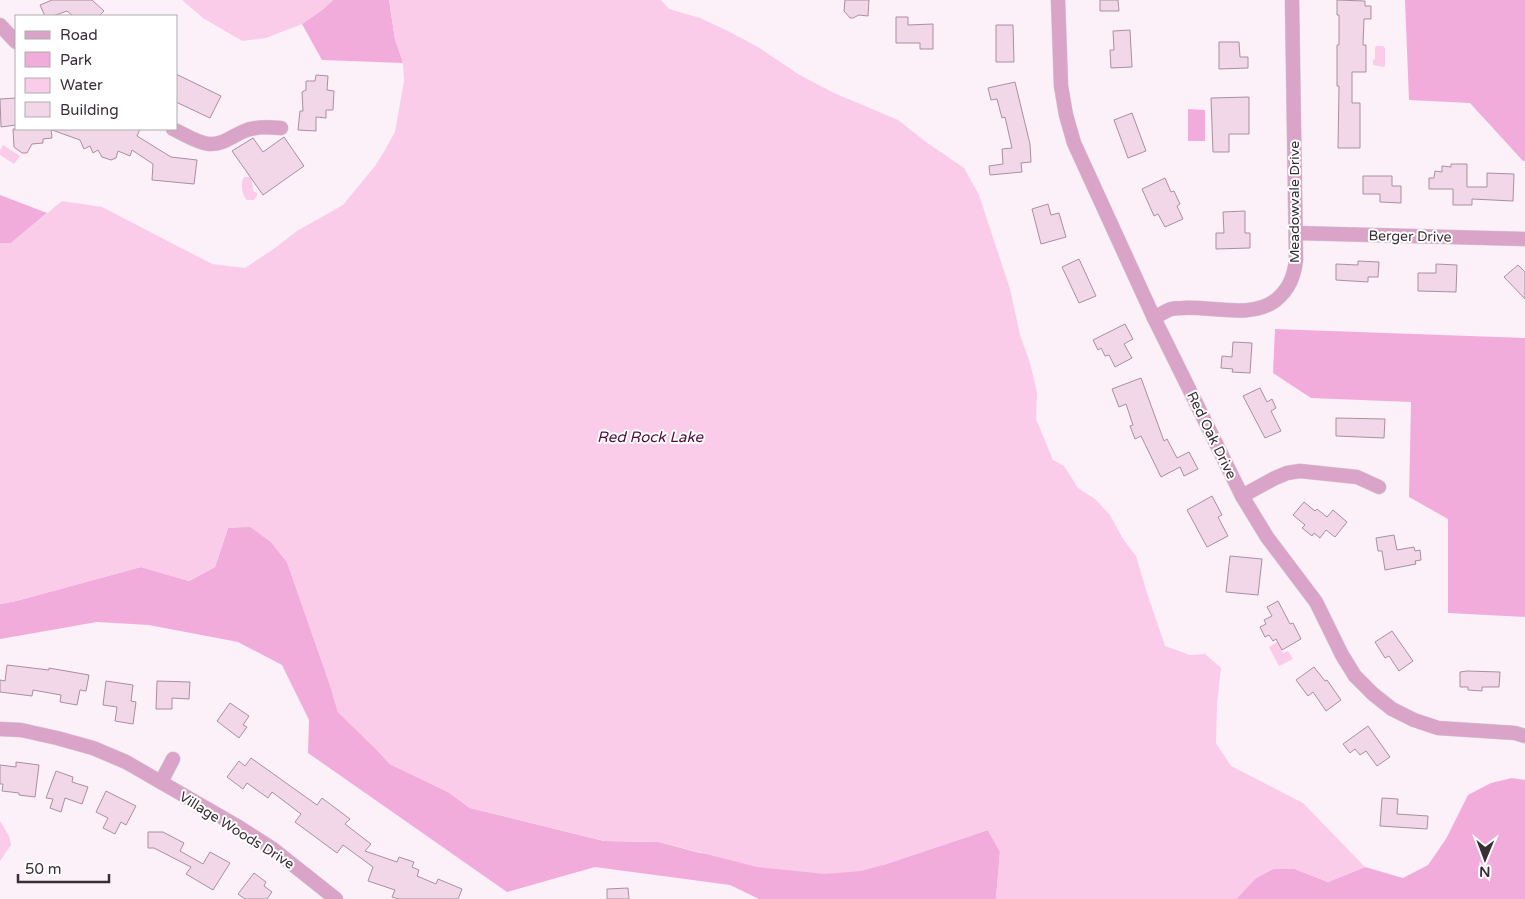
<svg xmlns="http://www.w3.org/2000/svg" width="1525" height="899" viewBox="0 0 1525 899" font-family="'Varela Round',sans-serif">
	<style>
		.green { fill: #f2acdb }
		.water { fill: #fbcbea }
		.building { fill: #f1d7e8; stroke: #a990a0 }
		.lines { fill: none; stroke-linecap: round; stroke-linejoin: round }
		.minor-casing { stroke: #d9ced5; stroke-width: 15 }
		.minor { stroke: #d9a4c7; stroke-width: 14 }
		.labels { text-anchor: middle; stroke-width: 4; stroke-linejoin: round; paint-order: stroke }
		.street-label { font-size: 14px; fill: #392e35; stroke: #fff }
		.water-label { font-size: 15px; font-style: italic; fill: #4e0b3e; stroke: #fff }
	</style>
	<rect width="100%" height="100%" fill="#fcf1f8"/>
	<g class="green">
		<path d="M333 0H389L395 39 403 63 322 60 302 24 322 10Z"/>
		<path d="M1405 0H1525V161H1523L1470 103 1409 100Z"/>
		<path d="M1188 109 1205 110V141H1188Z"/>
		<path d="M0 195 47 213 11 243H0Z"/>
		<path d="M1275 329 1525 338V617L1448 613V519L1409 497 1411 402 1311 398 1273 373Z"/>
		<path d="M250 526 271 542 287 562 330 685 338 712 375 748 390 764 448 792 470 808 604 841 659 842 700 853 883 865 988 830 1000 852 996 899H759L730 885 595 867 507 892 308 753 309 720 282 665 238 642 149 625 97 622 0 639V604L16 601 141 567 189 581 215 567 228 528Z"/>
		<path d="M1512 778 1525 780V899H1236L1256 878 1273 869H1295L1328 882 1365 867 1403 878 1428 865 1446 839 1468 795 1491 783Z"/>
	</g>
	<g class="water">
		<path d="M182 0H333L322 10 302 24 266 38 242 41 203 18Z"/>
		<path d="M389 0H661L669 9 700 18 728 31 758 47 798 74 834 93 898 120 926 142 964 168 979 195 1010 289 1020 335 1030 363 1037 392 1036 419 1053 460 1064 466 1078 488 1095 499 1110 515 1123 539 1136 556 1147 593 1165 646 1190 655 1205 654 1221 668 1217 704 1216 743 1231 766 1303 803 1365 867 1328 882 1295 869H1273L1256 878 1236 899H996L1000 852 988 830 883 865 861 871 825 874 757 867 659 842 605 841 470 808 448 792 390 764 375 748 338 712 330 685 287 562 271 542 250 527 228 528 215 567 189 581 141 567 16 601 0 604V243H11L62 201 102 207 212 264 245 268 275 248 297 231 343 205 375 166 385 150 395 132 404 81 403 63 395 39Z"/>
		<path d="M1376 46H1383L1385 48V65L1384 67 1373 65V60L1375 59V48Z"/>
		<path d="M3 145 20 156 14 164 0 155V150Z"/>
		<path d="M244 177H250L252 180 253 191 257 193V196L254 200H247C242 195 240 184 244 177Z"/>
		<path d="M1277 642 1283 653 1288 651 1293 659 1279 666 1269 647Z"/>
		<path d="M0 821 9 836 11 845 0 861Z"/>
	</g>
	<g class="building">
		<path d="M52 0H92L104 11 99 16H73L67 11 53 16H45L40 5Z"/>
		<path d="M845 0H869L868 16 859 15 853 18H850L844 11Z"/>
		<path d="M1100 0H1118L1119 11H1100Z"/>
		<path d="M1337 0 1365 1V6H1371V19H1364L1363 45H1366V72H1352V103H1360V148H1338L1339 86H1337V45H1339V15H1337Z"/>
		<path d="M896 17H908V25L933 24V49H920V43H896Z"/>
		<path d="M996 25H1013L1014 62H996Z"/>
		<path d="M1130 30 1132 67 1111 68 1110 50H1114L1113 31Z"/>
		<path d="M1219 42H1239L1240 57H1248V68L1219 69Z"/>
		<path d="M176 74 221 96 210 118 176 102Z"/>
		<path d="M316 75 328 76 327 90 334 91 333 110H326V118L316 117V131L298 130 300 111H303L302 92 306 90V81H315Z"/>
		<path d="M1015 82 1030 144 1031 162 1021 163 1022 172 990 175 989 166 1003 164 1002 149 1012 148 1005 117 1002 118 997 99 991 100 988 88Z"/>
		<path d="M1249 97V134H1229V152H1213L1211 98Z"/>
		<path d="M16 98V125L1 127 0 99Z"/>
		<path d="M1132 113 1146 151 1128 158 1114 120Z"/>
		<path d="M13 129H51L52 138 43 139V143L32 144 27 153H22L14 147Z"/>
		<path d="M52 129H140L137 136 171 157 197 160 194 184 152 180 153 164 132 150 130 156 118 151 116 158 111 160 102 157 98 150 93 153 90 146 84 149 80 140 52 130Z"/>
		<path d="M284 137 304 166 263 195 232 151 253 138 263 152Z"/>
		<path d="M1451 164H1467V187H1487V173L1514 174 1513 201 1472 199V205H1453V189H1429V178H1434L1435 171 1442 172V166L1451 167Z"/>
		<path d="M1363 176H1392V186H1401V203L1380 202V194H1363Z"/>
		<path d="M1165 178 1171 192 1174 191 1180 204 1177 206 1183 219 1165 227 1158 214 1154 216 1142 189Z"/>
		<path d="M1048 204 1051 215 1059 213 1066 237 1041 244 1032 209Z"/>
		<path d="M1245 211V233H1250V248L1216 249V233H1224L1223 212Z"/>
		<path d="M1079 259 1096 296 1079 303 1062 267Z"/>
		<path d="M1358 261 1379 262 1378 277H1368V282L1336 280V264L1358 265Z"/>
		<path d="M1436 264 1457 265 1456 292 1418 291V273H1436Z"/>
		<path d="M1518 265 1525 272V299L1504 277Z"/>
		<path d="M1125 324 1133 339 1124 344 1132 358 1115 367 1109 355 1105 356 1101 348 1098 350 1093 340Z"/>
		<path d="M1233 342 1252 343 1250 373 1232 372 1233 369 1221 368 1222 356 1232 357Z"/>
		<path d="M1141 378 1164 441 1167 439 1177 458 1189 452 1198 469 1184 476 1180 467 1161 477 1141 436 1135 439 1130 426 1133 425 1126 404 1119 407 1112 389Z"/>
		<path d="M1260 388 1267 402 1272 399 1276 408 1271 411 1281 431 1265 438 1243 396Z"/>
		<path d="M1336 418 1385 419 1384 438 1336 436Z"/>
		<path d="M1212 496 1222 515 1218 517 1228 536 1207 547 1187 510Z"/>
		<path d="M1304 502 1315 511 1317 509 1327 517 1333 510 1347 522 1335 537 1326 530 1320 538 1314 533 1312 536 1302 528 1305 525 1293 515Z"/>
		<path d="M1394 535 1397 550 1414 547 1415 551 1420 550 1421 560 1415 561 1416 564 1385 570 1382 551H1378L1376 538Z"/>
		<path d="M1230 556 1262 559 1258 595 1226 592Z"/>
		<path d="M1278 601 1290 624 1293 623 1301 639 1282 650 1276 639 1273 641 1269 635 1265 637 1260 627 1266 624 1264 620 1272 616 1267 607Z"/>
		<path d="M1392 631 1413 661 1399 671 1389 656 1385 658 1375 642Z"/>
		<path d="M7 665 49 670V668L89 675 86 691 80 690 77 705 60 702 61 695 33 690 32 696 0 692V680L5 681Z"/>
		<path d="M1314 667 1325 681 1327 680 1341 700 1326 711 1313 692 1308 696 1296 680Z"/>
		<path d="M1467 671 1500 672 1499 687H1482V691L1468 690V687H1460V672Z"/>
		<path d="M106 681 133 685 131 701 136 702 133 724 115 721 117 707 103 705Z"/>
		<path d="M157 681 190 682 189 699 172 698V709H156Z"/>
		<path d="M230 703 249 716 243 725 247 727 239 738 217 721Z"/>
		<path d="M1368 726 1390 757 1377 766 1366 751 1360 755 1355 749 1350 753 1343 744Z"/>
		<path d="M251 758 317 805 322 798 350 819 345 824 371 844 365 851 397 862 399 857 414 862 412 867 419 870 417 876 436 884 438 879 462 889 458 899H399L392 897 395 890 368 881 373 867 343 845 337 853 295 822 301 814 272 792 268 798 247 783 243 789 227 777 239 761 245 766Z"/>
		<path d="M16 762 39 765 35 797 19 795V793L2 791 3 784H0V765L16 767Z"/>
		<path d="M56 771 73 777 72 782 88 787 82 804 65 798 61 812 50 808 53 799 46 798Z"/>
		<path d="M106 791 136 806 126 825 121 822 115 834 103 828 108 818 96 812Z"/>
		<path d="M1382 798 1398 799 1397 814 1428 816 1427 829 1380 826Z"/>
		<path d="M148 832H163L184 843 180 851 203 864 210 852 230 863 213 890 186 874 191 867 154 848H148Z"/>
		<path d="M254 873 266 882 264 886 272 892 267 899H245L238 894Z"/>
		<path d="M628 888 629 899H607V889Z"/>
	</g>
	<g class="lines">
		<defs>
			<g id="minor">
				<path d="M1058 0 1061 86 1066 115 1074 143 1154 318 1242 496 1267 537 1316 602 1342 655 1355 676 1373 694 1392 709 1414 720 1438 728 1515 733 1525 736"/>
				<path d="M0 25 16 42"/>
				<path d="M173 129C184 134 197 143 209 144 222 145 231 137 242 132 255 126 268 127 281 128"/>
				<path d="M1296 233 1525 239"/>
				<path d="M1154 318C1160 315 1165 311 1171 309 1175 308 1179 308 1183 308 1211 306 1252 319 1276 300 1289 289 1294 277 1296 260L1292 0"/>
				<path d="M1242 496 1275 478 1287 473 1300 471 1357 477 1379 487"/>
				<path d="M0 729 21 730 57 738 93 748 126 762 237 826 273 849 336 899"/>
				<path d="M161 782 173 759"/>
			</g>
		</defs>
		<use href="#minor" class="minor-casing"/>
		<use href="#minor" class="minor"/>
	</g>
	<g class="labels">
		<g class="street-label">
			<text transform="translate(1294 202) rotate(-90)" y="5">Meadowvale Drive</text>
			<text transform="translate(1410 236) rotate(1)" y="5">Berger Drive</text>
			<text transform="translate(1212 435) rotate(64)" y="5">Red Oak Drive</text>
			<text transform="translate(237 830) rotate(32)" y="5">Village Woods Drive</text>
		</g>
		<g class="water-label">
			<text x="650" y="442">Red Rock Lake</text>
		</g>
	</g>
	<rect x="15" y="15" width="162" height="115" fill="#ffffff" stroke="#b0abae"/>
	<rect x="25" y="31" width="25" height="8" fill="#d9a4c7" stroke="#b0abae"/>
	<text x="60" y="40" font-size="15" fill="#392e35">Road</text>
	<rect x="25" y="52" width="25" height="15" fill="#f2acdb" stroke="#b0abae"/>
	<text x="60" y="65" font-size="15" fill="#392e35">Park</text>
	<rect x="25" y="78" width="25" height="15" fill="#fbcbea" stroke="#b0abae"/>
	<text x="60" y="90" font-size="15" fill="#392e35">Water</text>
	<rect x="25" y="102" width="25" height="15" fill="#f1d7e8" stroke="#b0abae"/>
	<text x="60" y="115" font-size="15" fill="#392e35">Building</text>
	<g transform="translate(1485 859) rotate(181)" stroke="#ffffff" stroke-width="4" paint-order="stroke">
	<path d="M0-4L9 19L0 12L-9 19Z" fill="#392e35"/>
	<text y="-8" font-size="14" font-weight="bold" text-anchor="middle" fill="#392e35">N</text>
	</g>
	<path d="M18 874v8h91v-8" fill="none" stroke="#392e35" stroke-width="2.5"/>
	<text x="25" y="874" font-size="15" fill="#392e35" stroke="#ffffff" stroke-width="4" paint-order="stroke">50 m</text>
</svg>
